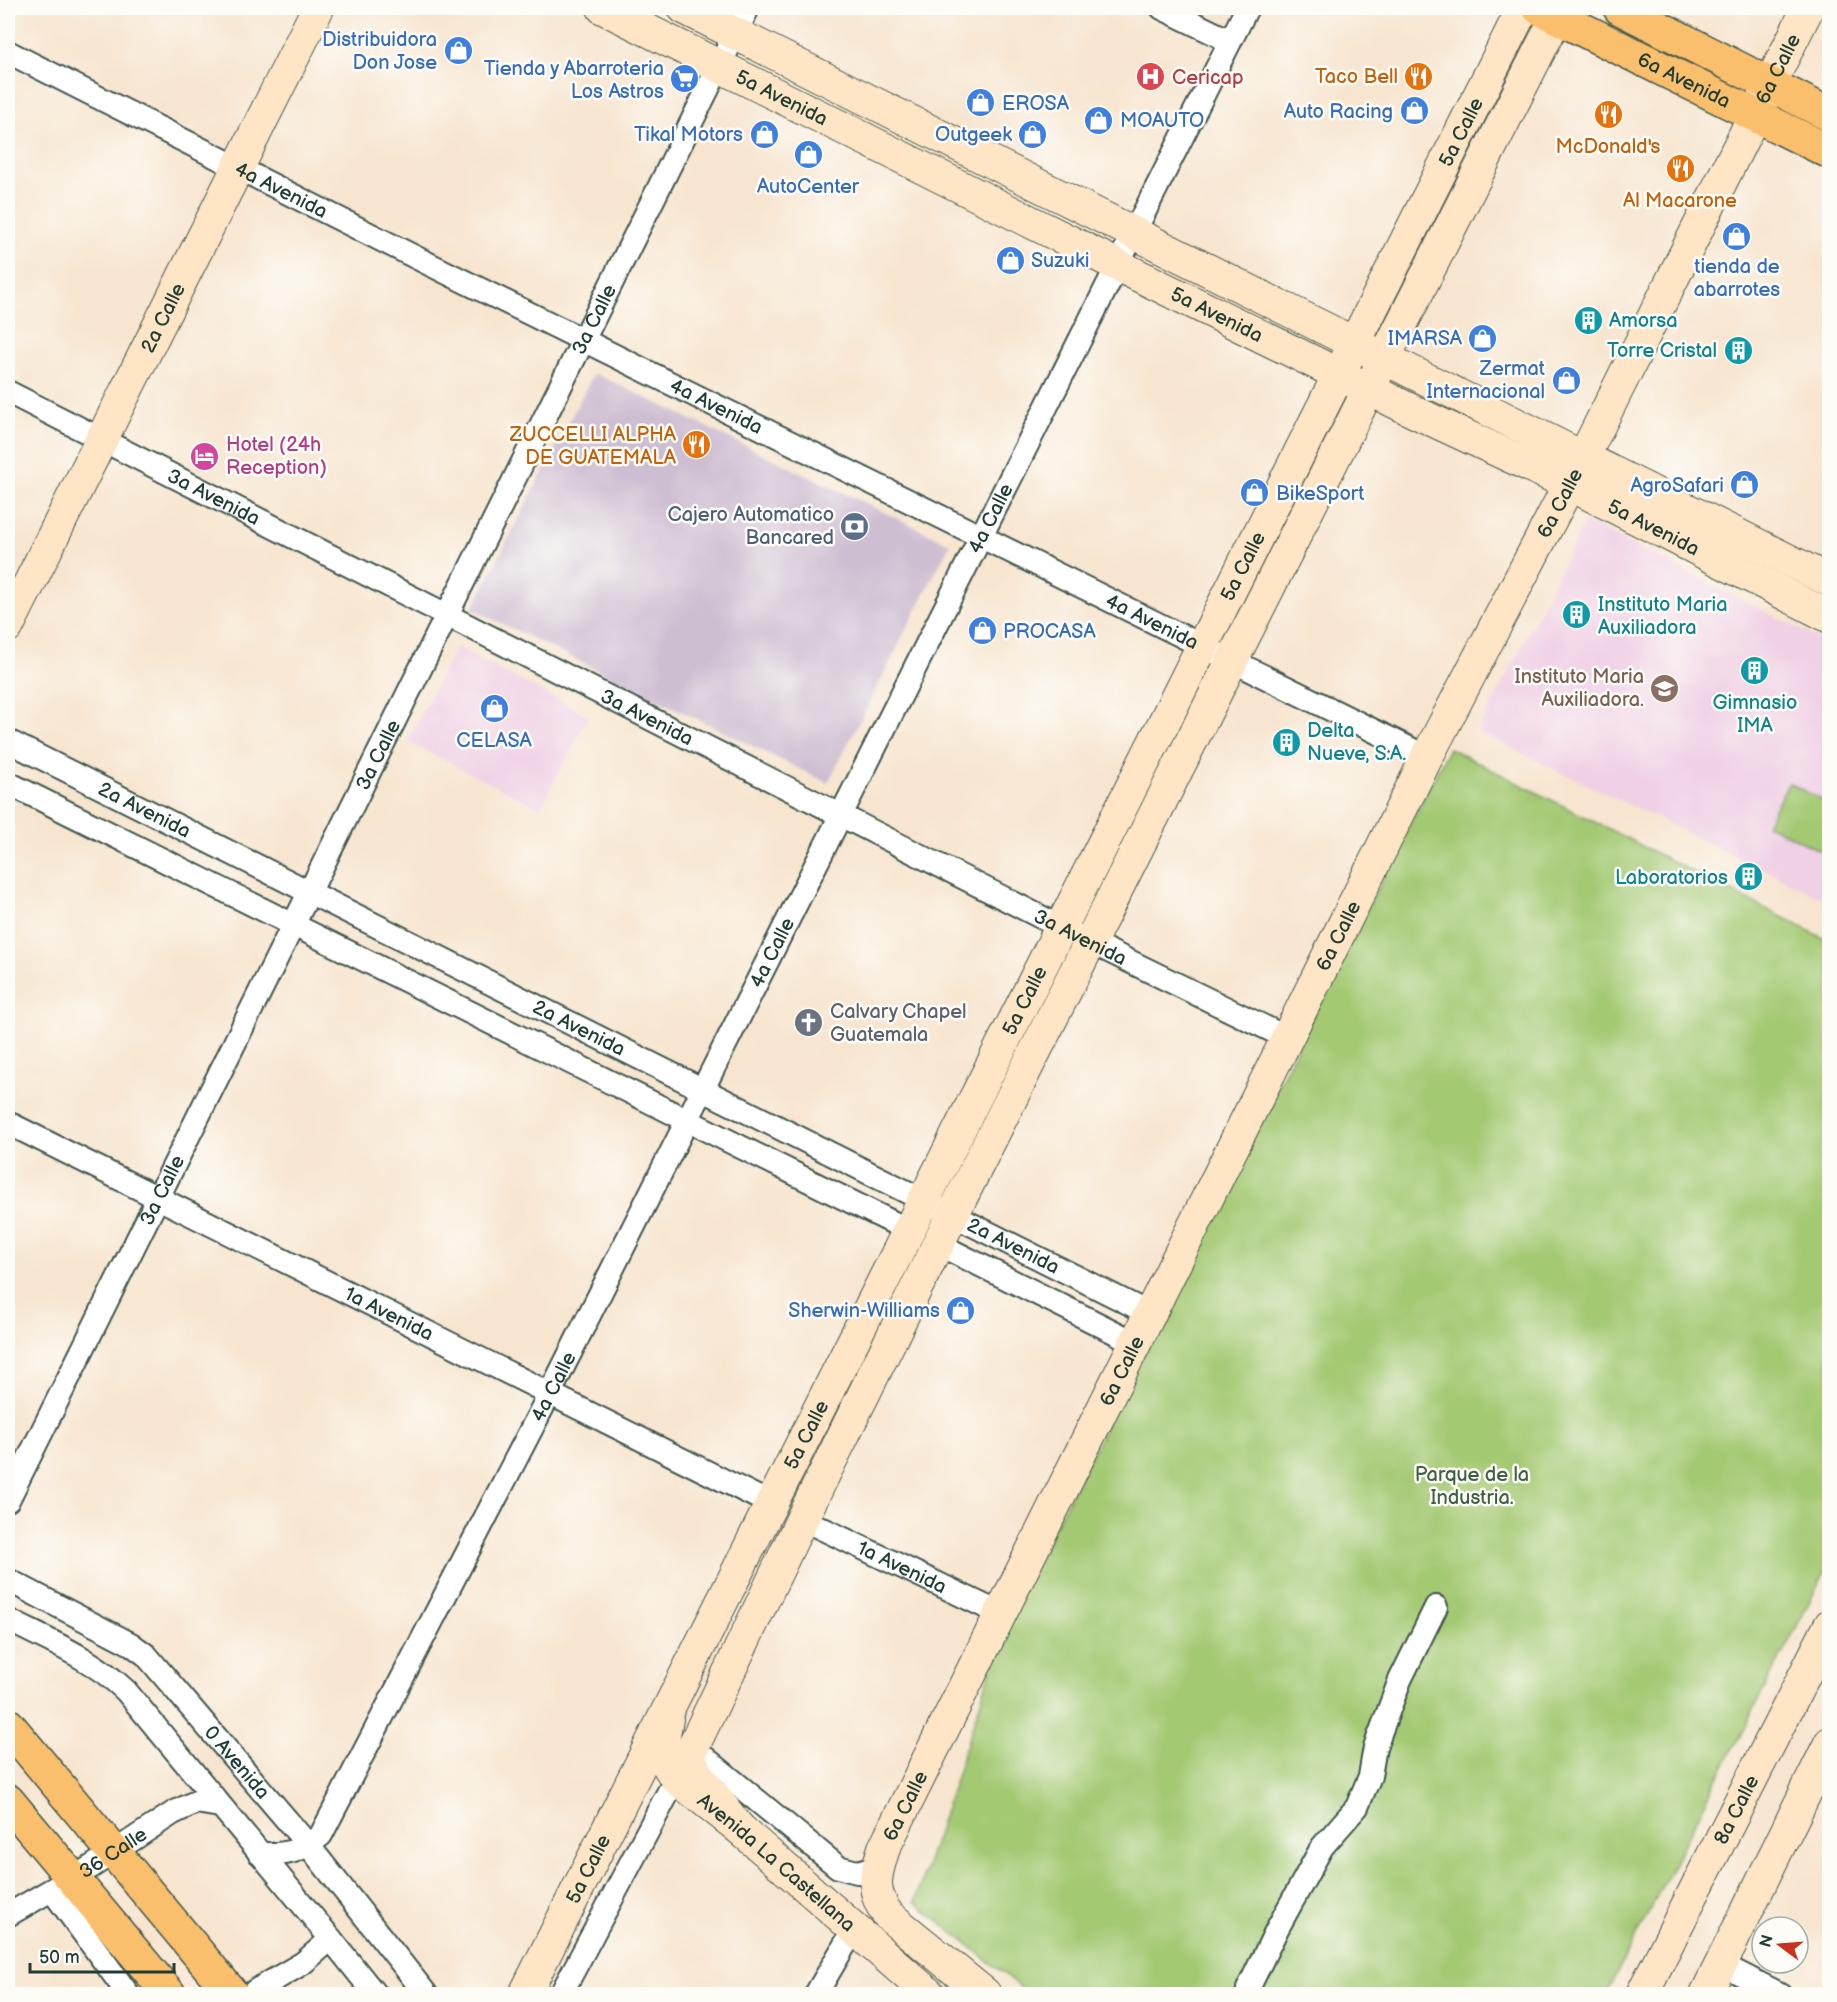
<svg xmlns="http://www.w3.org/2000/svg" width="1837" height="2002" viewBox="0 0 1837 2002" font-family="'Balsamiq Sans',sans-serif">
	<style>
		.built { fill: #f0d0e5 }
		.industrial { fill: #cebed2 }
		.green { fill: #a4c973; stroke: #628354; stroke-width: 1.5 }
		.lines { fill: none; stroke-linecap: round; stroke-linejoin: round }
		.street-casing { stroke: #3f564b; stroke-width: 26 }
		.secondary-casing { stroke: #3f564b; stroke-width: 34 }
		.primary-casing { stroke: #3f564b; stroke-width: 36 }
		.street { stroke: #fff; stroke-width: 22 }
		.secondary { stroke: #fde5c5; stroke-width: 32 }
		.primary { stroke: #f9bf6d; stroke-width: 33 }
		.labels { text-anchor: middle; stroke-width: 5; stroke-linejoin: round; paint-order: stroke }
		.shop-label { font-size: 20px; fill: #366cbe; stroke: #fdfcf7; text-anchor: end }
		.street-label { font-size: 20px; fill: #1f3d34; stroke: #fdfcf7 }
		.food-label { font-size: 20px; fill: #c56008; stroke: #fdfcf7; text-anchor: end }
		.health-label { font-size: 20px; fill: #be3a42; stroke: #fdfcf7; text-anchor: start }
		.culture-label { font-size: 20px; fill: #0d838f; stroke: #fdfcf7; text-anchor: start }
		.hotel-label { font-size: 20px; fill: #b23c85; stroke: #fdfcf7; text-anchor: start }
		.service-label { font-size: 20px; fill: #4e5e75; stroke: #fdfcf7; text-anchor: end }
		.education-label { font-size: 20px; fill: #785e54; stroke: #fdfcf7; text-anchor: end }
		.worship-label { font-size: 20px; fill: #5b616d; stroke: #fdfcf7; text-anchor: start }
		.park-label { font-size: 20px; fill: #406044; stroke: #fdfcf7 }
	</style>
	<rect width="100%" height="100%" fill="#fdfcf7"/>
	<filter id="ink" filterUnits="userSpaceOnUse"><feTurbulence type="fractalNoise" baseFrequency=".0167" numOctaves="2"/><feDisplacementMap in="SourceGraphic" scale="12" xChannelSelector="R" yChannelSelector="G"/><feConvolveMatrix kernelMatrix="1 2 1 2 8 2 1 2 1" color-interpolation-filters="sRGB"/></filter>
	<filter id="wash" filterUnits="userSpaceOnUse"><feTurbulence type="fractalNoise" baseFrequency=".008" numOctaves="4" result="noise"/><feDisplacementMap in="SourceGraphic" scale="24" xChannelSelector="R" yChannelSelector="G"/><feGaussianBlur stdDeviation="1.35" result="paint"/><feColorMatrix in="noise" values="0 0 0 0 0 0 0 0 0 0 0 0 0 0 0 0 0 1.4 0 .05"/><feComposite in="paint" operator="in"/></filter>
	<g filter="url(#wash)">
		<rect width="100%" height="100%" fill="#f7e5cf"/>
		<g class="built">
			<path d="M1585 521 1829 644V901L1478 732Z"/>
			<path d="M456 647 589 716 540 808 407 742Z"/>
		</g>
		<path class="industrial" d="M594 373 950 544 828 783 472 609Z"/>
		<g class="green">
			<path d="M1449 748 1829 941V1564L1606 1994H1029L915 1902 1007 1621Z"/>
			<path d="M1789 783 1829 804V855L1766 824Z"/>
		</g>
	</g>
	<g filter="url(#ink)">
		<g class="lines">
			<defs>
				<g id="street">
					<path d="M1162 8 1230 41"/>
					<path id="s1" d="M8 52 421 260 1427 757"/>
					<path id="s2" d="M8 392 1090 942 1287 1038"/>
					<path id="s3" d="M8 741 1150 1314"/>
					<path d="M8 783 908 1230"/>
					<path id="s4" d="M8 1123 771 1504"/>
					<path d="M938 1244 1136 1343"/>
					<path id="s5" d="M8 1500 748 8"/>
					<path id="s6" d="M802 1519 1001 1614"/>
					<path id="s7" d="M8 1580 131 1644 146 1655 309 1846 426 1994"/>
					<path d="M8 1620C49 1641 92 1658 126 1691L331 1939 375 1994"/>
					<path d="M698 1752 838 1867 857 1872 878 1867"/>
					<path id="s8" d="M259 1853C283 1857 303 1851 321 1835L550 1393 1247 8"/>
					<path d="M52 1890 128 1994"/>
					<path id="s9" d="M8 1915 91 1867 173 1813 196 1802 220 1806"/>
					<path d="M1721 1964 1780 1994"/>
					<path d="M1248 1989 1277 1929 1322 1847 1357 1807 1370 1776 1375 1747 1400 1680 1436 1607"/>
					<path d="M255 1991 303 1963 331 1939"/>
					<path d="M561 1994 676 1778 693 1767 710 1763"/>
					<path d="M816 1994 854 1929"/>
				</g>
				<g id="secondary">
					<path id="s10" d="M603 8 1117 265 1419 414 1569 484 1830 617"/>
					<path d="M684 8 1830 581"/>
					<path id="s11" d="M8 626 318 8"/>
					<path id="s12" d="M667 1719 663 1740 665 1761 676 1778 739 1828 929 1994"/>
					<path d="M739 1828 696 1773 690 1758 693 1747 802 1519 945 1230 1561 8"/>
					<path id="s13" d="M525 1994 1523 8"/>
					<path id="s14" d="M985 1994 889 1916C870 1891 875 1876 884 1848L1427 757 1583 458 1808 8"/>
					<path id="s15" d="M1642 1994 1830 1625"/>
					<path d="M1706 1994 1830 1743"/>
				</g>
				<g id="primary">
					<path id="s16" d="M1539 8 1830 152"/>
					<path d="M1620 8 1830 115"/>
					<path d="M8 1725 232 1994"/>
					<path d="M8 1801 169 1994"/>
				</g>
			</defs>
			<use href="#street" class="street-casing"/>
			<use href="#secondary" class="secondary-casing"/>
			<use href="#primary" class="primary-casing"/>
			<use href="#street" class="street"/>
			<use href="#secondary" class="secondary"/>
			<use href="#primary" class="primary"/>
		</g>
	</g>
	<defs>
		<symbol id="shop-disc" viewBox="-11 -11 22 22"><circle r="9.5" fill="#3f7fe0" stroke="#fdfcf7"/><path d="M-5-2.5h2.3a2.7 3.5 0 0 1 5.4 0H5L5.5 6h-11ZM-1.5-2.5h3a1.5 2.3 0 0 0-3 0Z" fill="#fff"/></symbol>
		<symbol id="restaurant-disc" viewBox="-11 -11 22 22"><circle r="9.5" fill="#e8710a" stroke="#fdfcf7"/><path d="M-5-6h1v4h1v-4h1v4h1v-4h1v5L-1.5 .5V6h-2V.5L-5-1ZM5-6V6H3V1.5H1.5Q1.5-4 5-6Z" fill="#fff"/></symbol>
		<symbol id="hospital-disc" viewBox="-11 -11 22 22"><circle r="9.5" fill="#e0444e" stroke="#fdfcf7"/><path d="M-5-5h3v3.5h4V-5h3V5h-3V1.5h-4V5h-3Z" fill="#fff"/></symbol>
		<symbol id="supermarket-disc" viewBox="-11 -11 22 22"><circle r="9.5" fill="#3f7fe0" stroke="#fdfcf7"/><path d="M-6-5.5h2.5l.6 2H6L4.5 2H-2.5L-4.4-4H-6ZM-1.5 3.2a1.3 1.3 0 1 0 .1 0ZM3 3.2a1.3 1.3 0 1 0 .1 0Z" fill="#fff"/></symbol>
		<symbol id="building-disc" viewBox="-11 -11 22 22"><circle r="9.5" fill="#0f9aa8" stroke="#fdfcf7"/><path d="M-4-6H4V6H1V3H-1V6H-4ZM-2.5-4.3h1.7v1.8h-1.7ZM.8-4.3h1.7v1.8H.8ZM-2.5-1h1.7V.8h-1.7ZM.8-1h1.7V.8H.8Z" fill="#fff"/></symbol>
		<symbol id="hotel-disc" viewBox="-11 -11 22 22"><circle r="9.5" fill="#d1479c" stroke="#fdfcf7"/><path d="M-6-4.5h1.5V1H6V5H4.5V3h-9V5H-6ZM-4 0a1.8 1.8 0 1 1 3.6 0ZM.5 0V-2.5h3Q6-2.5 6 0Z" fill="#fff"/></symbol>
		<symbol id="bank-disc" viewBox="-11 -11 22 22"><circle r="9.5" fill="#5c6f8a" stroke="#fdfcf7"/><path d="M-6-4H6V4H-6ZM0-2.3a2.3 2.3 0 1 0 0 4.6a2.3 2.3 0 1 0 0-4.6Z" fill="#fff"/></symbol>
		<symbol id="school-disc" viewBox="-11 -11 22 22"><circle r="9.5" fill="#8d6e63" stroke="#fdfcf7"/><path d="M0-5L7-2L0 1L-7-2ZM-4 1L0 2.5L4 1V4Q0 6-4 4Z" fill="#fff"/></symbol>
		<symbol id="church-disc" viewBox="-11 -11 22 22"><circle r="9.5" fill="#6b7280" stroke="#fdfcf7"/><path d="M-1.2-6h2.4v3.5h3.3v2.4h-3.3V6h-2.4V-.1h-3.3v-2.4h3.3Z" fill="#fff"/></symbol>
	</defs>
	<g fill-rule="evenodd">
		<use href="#shop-disc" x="442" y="34" width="33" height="33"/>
		<use href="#restaurant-disc" x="1402" y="60" width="33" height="33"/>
		<use href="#hospital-disc" x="1134" y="60" width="33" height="33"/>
		<use href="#supermarket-disc" x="668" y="62" width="33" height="33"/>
		<use href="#shop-disc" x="964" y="86" width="33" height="33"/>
		<use href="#shop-disc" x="1398" y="94" width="33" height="33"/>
		<use href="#restaurant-disc" x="1592" y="98" width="33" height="33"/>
		<use href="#shop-disc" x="1082" y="104" width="33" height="33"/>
		<use href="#shop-disc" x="748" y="118" width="33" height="33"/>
		<use href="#shop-disc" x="1016" y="118" width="33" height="33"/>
		<use href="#shop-disc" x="792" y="138" width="33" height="33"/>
		<use href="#restaurant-disc" x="1664" y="152" width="33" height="33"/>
		<use href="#shop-disc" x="1720" y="220" width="33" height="33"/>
		<use href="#shop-disc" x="994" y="244" width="33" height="33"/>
		<use href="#building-disc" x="1572" y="304" width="33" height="33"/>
		<use href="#shop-disc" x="1466" y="322" width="33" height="33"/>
		<use href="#building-disc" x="1722" y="334" width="33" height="33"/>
		<use href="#shop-disc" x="1550" y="364" width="33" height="33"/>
		<use href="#restaurant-disc" x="680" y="428" width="33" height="33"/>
		<use href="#hotel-disc" x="188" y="440" width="33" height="33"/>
		<use href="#shop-disc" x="1728" y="468" width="33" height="33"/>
		<use href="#shop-disc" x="1238" y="476" width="33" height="33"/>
		<use href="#bank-disc" x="838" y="510" width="33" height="33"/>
		<use href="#building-disc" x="1560" y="598" width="33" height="33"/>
		<use href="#shop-disc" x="966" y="614" width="33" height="33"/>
		<use href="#building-disc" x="1738" y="654" width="33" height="33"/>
		<use href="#school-disc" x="1648" y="672" width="33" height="33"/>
		<use href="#shop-disc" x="478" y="692" width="33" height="33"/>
		<use href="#building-disc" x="1270" y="726" width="33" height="33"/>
		<use href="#building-disc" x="1732" y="860" width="33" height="33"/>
		<use href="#church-disc" x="792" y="1006" width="33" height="33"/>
		<use href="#shop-disc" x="944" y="1294" width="33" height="33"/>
	</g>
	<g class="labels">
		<g class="shop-label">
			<text x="437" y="46">Distribuidora<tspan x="437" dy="23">Don Jose</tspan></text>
			<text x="664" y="75">Tienda y Abarroteria<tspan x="664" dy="23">Los Astros</tspan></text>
			<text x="1002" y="110" text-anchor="start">EROSA</text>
			<text x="1393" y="118">Auto Racing</text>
			<text x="1120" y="127" text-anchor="start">MOAUTO</text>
			<text x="743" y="141">Tikal Motors</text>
			<text x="1012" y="141">Outgeek</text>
			<text x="808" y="193" text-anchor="middle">AutoCenter</text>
			<text x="1031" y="267" text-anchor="start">Suzuki</text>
			<text x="1737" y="273" text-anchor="middle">tienda de<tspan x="1737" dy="23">abarrotes</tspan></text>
			<text x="1462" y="345">IMARSA</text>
			<text x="1545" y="375">Zermat<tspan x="1545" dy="23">Internacional</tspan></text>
			<text x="1724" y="492">AgroSafari</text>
			<text x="1276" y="500" text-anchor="start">BikeSport</text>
			<text x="1003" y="638" text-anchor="start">PROCASA</text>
			<text x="494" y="747" text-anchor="middle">CELASA</text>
			<text x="940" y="1317">Sherwin-Williams</text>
		</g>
		<g class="street-label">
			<text dy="7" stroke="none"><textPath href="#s14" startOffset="2187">6a Calle</textPath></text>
			<text dy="7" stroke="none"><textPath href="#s16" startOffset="162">6a Avenida</textPath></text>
			<text dy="7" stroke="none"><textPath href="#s10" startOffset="200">5a Avenida</textPath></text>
			<text dy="7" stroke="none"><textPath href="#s13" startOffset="2084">5a Calle</textPath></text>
			<text dy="7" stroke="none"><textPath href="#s1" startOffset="306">4a Avenida</textPath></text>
			<text dy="7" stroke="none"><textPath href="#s10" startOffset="686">5a Avenida</textPath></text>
			<text dy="7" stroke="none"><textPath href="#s11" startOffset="345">2a Calle</textPath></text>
			<text dy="7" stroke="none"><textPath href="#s5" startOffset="1318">3a Calle</textPath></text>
			<text dy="7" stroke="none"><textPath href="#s1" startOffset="792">4a Avenida</textPath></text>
			<text dy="7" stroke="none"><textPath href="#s2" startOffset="231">3a Avenida</textPath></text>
			<text dy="7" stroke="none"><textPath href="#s14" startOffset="1701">6a Calle</textPath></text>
			<text dy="7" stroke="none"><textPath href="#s8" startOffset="1544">4a Calle</textPath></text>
			<text dy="7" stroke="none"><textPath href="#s10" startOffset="1172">5a Avenida</textPath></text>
			<text dy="7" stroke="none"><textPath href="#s13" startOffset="1598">5a Calle</textPath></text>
			<text dy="7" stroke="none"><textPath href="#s1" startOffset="1278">4a Avenida</textPath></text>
			<text dy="7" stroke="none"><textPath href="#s2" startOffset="717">3a Avenida</textPath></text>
			<text dy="7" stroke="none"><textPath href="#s5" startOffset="832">3a Calle</textPath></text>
			<text dy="7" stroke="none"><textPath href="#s3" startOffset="153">2a Avenida</textPath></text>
			<text dy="7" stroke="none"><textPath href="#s14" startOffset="1215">6a Calle</textPath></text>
			<text dy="7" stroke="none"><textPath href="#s2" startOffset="1203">3a Avenida</textPath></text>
			<text dy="7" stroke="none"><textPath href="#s8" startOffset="1058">4a Calle</textPath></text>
			<text dy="7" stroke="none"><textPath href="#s13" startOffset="1112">5a Calle</textPath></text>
			<text dy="7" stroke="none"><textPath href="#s3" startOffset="639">2a Avenida</textPath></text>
			<text dy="7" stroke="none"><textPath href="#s5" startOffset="346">3a Calle</textPath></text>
			<text dy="7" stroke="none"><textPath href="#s3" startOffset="1125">2a Avenida</textPath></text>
			<text dy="7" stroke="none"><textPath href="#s4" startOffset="426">1a Avenida</textPath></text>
			<text dy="7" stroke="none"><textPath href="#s14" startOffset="729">6a Calle</textPath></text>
			<text dy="7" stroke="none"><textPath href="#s8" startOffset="572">4a Calle</textPath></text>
			<text dy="7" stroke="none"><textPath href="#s13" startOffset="626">5a Calle</textPath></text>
			<text dy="7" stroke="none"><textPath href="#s6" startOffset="111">1a Avenida</textPath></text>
			<text dy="7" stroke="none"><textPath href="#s7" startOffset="298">0 Avenida</textPath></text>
			<text dy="7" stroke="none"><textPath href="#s14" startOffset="243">6a Calle</textPath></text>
			<text dy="7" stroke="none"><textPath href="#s15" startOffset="207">8a Calle</textPath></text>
			<text dy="7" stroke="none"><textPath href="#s9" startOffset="122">36 Calle</textPath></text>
			<text dy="7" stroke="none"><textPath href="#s12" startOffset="194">Avenida La Castellana</textPath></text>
			<text dy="7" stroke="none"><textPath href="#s13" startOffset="140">5a Calle</textPath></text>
		</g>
		<g class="food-label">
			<text x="1398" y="83">Taco Bell</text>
			<text x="1608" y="153" text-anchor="middle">McDonald's</text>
			<text x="1680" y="207" text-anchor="middle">Al Macarone</text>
			<text x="676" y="441">ZUCCELLI ALPHA<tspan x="676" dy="23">DE GUATEMALA</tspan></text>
		</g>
		<g class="health-label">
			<text x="1172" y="84">Cericap</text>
		</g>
		<g class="culture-label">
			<text x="1609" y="327">Amorsa</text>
			<text x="1717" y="357" text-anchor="end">Torre Cristal</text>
			<text x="1598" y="611">Instituto Maria<tspan x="1598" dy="23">Auxiliadora</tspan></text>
			<text x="1755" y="709" text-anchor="middle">Gimnasio<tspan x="1755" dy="23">IMA</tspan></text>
			<text x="1307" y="737">Delta<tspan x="1307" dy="23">Nueve, S.A.</tspan></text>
			<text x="1728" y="884" text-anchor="end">Laboratorios</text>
		</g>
		<g class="hotel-label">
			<text x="226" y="451">Hotel (24h<tspan x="226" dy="23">Reception)</tspan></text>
		</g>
		<g class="service-label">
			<text x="834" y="521">Cajero Automatico<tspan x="834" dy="23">Bancared</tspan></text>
		</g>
		<g class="education-label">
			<text x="1644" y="683">Instituto Maria<tspan x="1644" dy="23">Auxiliadora.</tspan></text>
		</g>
		<g class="worship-label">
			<text x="830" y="1018">Calvary Chapel<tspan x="830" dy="23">Guatemala</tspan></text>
		</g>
		<g class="park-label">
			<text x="1472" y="1481">Parque de la<tspan x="1472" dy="23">Industria.</tspan></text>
		</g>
	</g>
	<rect width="1837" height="2002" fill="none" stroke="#fdfcf7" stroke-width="30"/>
	<g transform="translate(1780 1945) rotate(286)"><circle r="28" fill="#fdfcf7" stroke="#a4b0a9" stroke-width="1.5"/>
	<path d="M0-4.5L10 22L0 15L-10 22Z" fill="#c8321e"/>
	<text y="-9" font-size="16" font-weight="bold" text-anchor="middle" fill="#1f3d34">N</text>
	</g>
	<path d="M30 1963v9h144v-9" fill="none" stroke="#1f3d34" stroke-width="3"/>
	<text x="39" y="1963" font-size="18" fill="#1f3d34" stroke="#fdfcf7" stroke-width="4.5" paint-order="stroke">50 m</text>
</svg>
